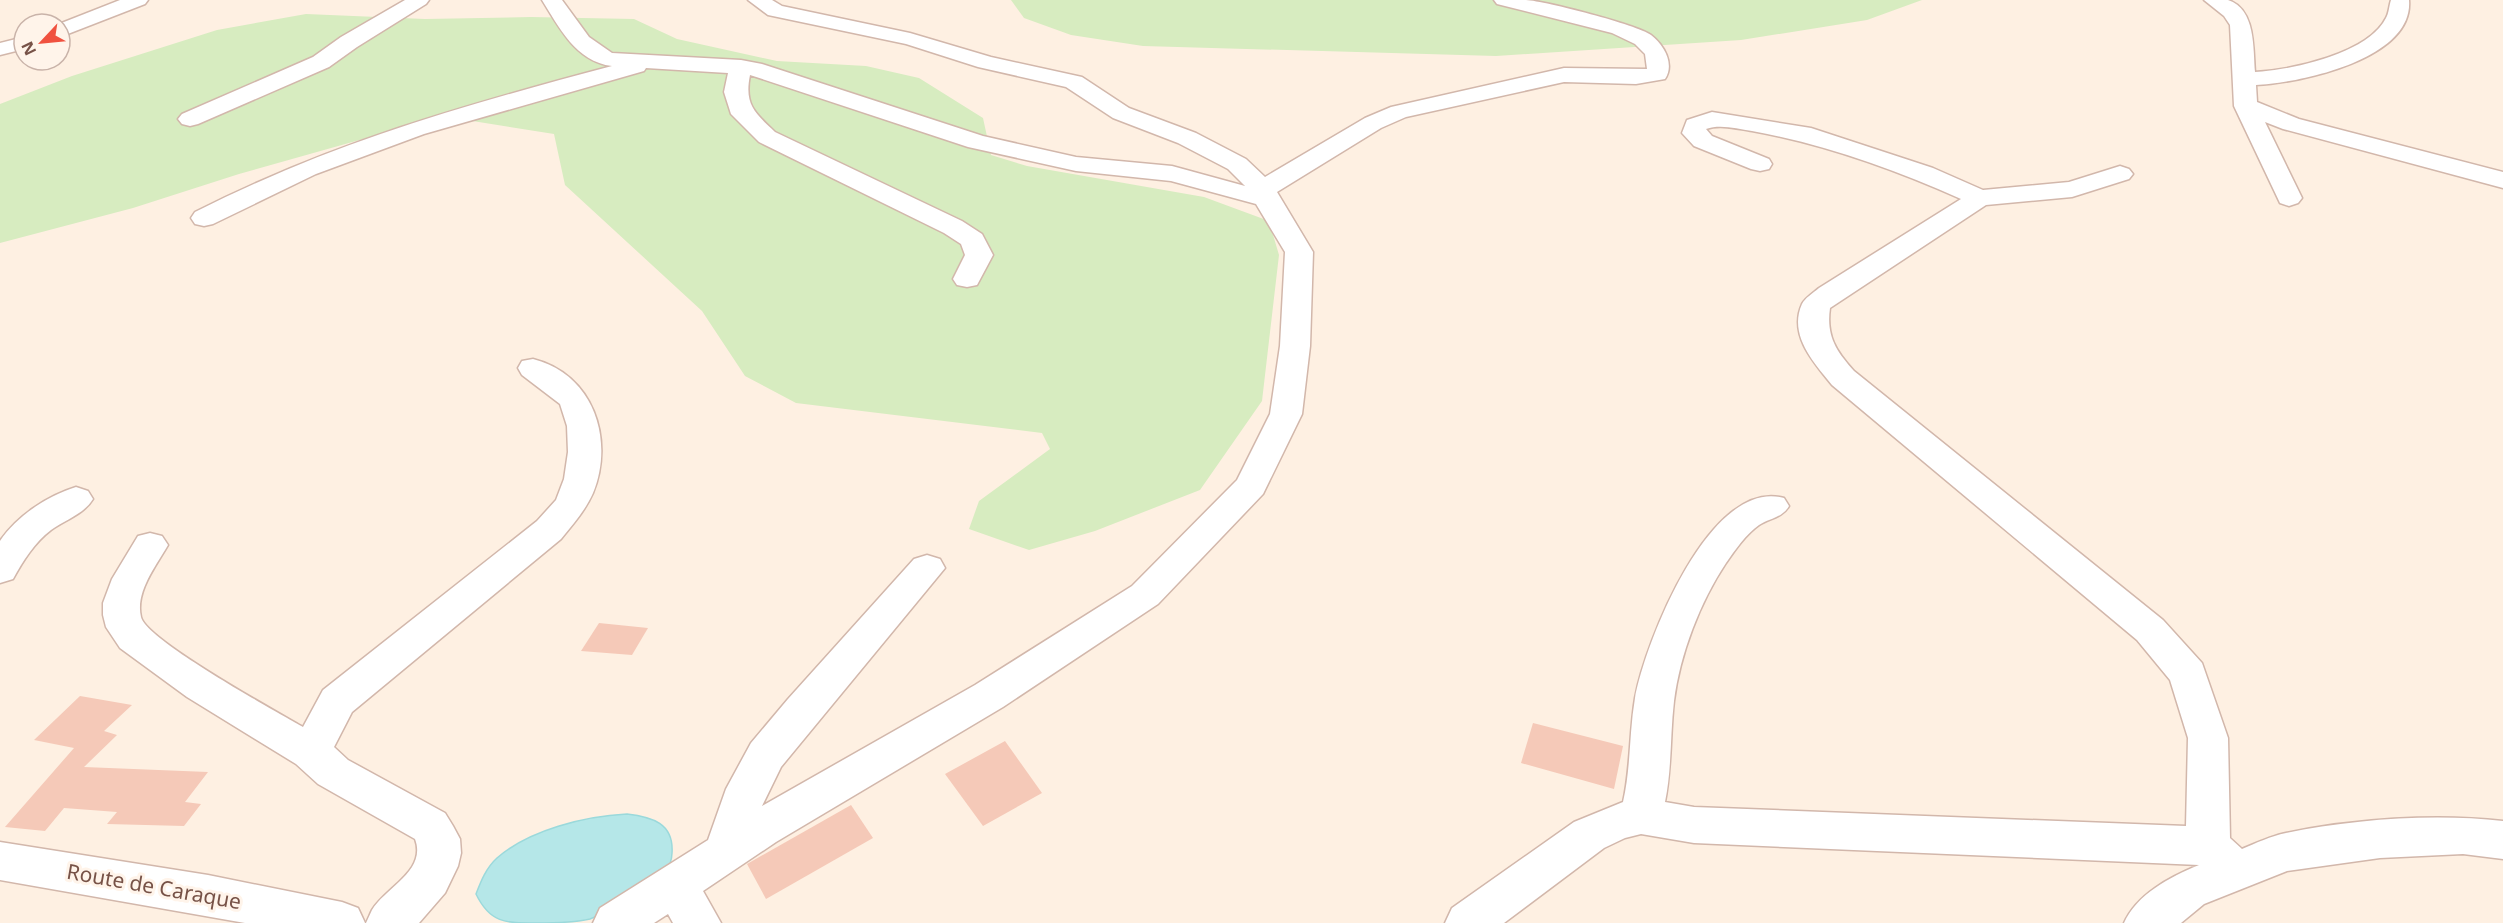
<svg xmlns="http://www.w3.org/2000/svg" width="2503" height="923" viewBox="0 0 2503 923" font-family="'Noto Sans',sans-serif">
	<style>
		.green { fill: #d7ecc0 }
		.water { fill: #b5e7e8; stroke: #9bd9db; stroke-width: 1.5 }
		.building { fill: #f5c9b8 }
		.lines { fill: none; stroke-linecap: round; stroke-linejoin: round }
		.minor-casing { stroke: #d2b7ab; stroke-width: 3 }
		.minor { fill: #fff; fill-rule: evenodd }
		.labels { text-anchor: middle; stroke-width: 6; stroke-linejoin: round; paint-order: stroke }
		.near-street-label { font-size: 21px; fill: #775247; stroke: #fff4ea }
	</style>
	<rect width="100%" height="100%" fill="#fef0e2"/>
	<g class="green">
		<path d="M1011 0H1922L1867 20 1741 40 1496 56 1143 46 1071 35 1024 18Z"/>
		<path d="M306 14 425 19 531 17 634 19 677 39 777 61 866 66 919 78 983 118 991 155 1027 166 1204 197 1269 221 1279 255 1262 401 1200 490 1095 531 1029 550 969 529 979 501 1050 449 1042 433 796 403 745 376 702 311 565 185 554 134 460 119 402 128 239 174 133 208 0 243V104L72 76 217 30Z"/>
	</g>
	<path class="water" d="M627 814C652 817 674 823 672 853 672 859 669 869 665 874 654 888 608 912 590 919 573 923 554 923 536 923 505 923 490 923 476 894 481 881 486 868 497 858 529 830 585 816 627 814Z"/>
	<g class="building">
		<path d="M599 623 648 628 632 655 581 651Z"/>
		<path d="M80 696 132 705 104 731 117 735 84 767 208 772 185 802 201 804 184 826 107 824 117 812 64 808 45 831 5 827 74 748 34 740Z"/>
		<path d="M1533 723 1623 746 1614 789 1521 763Z"/>
		<path d="M1005 741 1042 793 983 826 945 774Z"/>
		<path d="M851 805 873 838 766 899 747 864Z"/>
	</g>
	<g class="lines">
		<defs>
			<g id="minor">
				<path d="M120 0H148L145 4 60 37 59 24Z"/>
				<path d="M405 0H429L426 4 357 47 329 67 198 124 190 126 182 124 178 119 182 114 313 57 341 37Z"/>
				<path d="M542 0H562L589 37 612 53 741 60 762 64 983 136 1076 157 1172 166 1245 186 1228 169 1178 143 1113 118 1066 87 978 67 906 44 768 15 748 0H772L782 6 910 33 991 57 1082 77 1129 108 1196 133 1246 159 1265 177 1365 118 1391 107 1564 68 1647 69 1645 54 1635 44 1612 33 1497 4 1494 0C1505 0 1516 0 1526 0 1545 1 1638 25 1651 35 1664 45 1675 64 1665 79L1636 84 1564 82 1406 117 1381 128 1277 192 1313 252 1310 346 1302 414 1263 494 1158 604 1003 707 776 842 703 891 721 923H673L668 914 654 923H593L600 908 708 840 726 789 751 743 788 699 914 559 927 555 940 559 945 568 781 767 762 806 975 685 1132 586 1237 480 1270 414 1280 346 1285 252 1256 204 1171 181 1076 171 968 147 750 75C744 105 755 113 775 132L962 221 982 234 993 255 977 285 967 287 957 285 953 279 965 255 961 244 944 233 759 142 731 114 724 92 728 73 646 68 644 71 424 134 316 174 213 224 204 226 195 224 191 218 195 212C331 143 465 105 612 66 576 62 559 27 542 0Z"/>
				<path d="M2204 0C2211 0 2221 0 2228 0 2256 9 2253 49 2255 72 2291 70 2368 54 2386 18 2389 13 2389 6 2391 0H2409C2414 59 2300 83 2256 85L2257 102 2299 119 2503 172V188L2283 129 2265 122 2302 198 2298 203 2289 206 2280 203 2234 106 2230 25 2224 16Z"/>
				<path d="M24 37V49L0 55V43Z"/>
				<path d="M1712 112 1811 128 1933 168 1983 190 2069 182 2120 166 2129 169 2133 174 2129 179 2072 197 1986 205 1830 308C1826 336 1836 351 1854 371L2163 620 2202 663 2228 738 2230 838 2242 849C2256 843 2271 836 2286 833 2352 819 2436 813 2503 821V859L2463 854 2380 858 2287 871 2204 904 2181 923H2124C2137 894 2170 877 2199 865L1694 843 1641 834 1625 838 1604 848 1504 923H1445L1452 908 1574 822 1623 802C1631 768 1629 733 1635 698 1645 643 1710 477 1784 498L1789 506C1782 518 1770 518 1759 525 1746 534 1735 550 1726 563 1700 602 1680 654 1674 701 1670 735 1672 768 1665 802L1694 807 2186 826 2188 738 2170 680 2137 640 1832 385C1814 363 1788 335 1802 304 1805 298 1813 293 1819 288L1961 199C1894 169 1824 144 1752 131 1737 129 1721 124 1706 129L1712 136 1769 159 1772 164 1769 169 1760 171 1751 169 1694 146 1682 133 1687 120Z"/>
				<path d="M533 359C593 374 615 439 593 493 585 511 573 524 561 539L352 712 334 747 348 760 445 813 453 826 460 839 461 853 458 866 445 893 419 923H366C368 919 370 914 372 910 386 887 427 871 415 839L318 784 296 764 187 697 120 648 106 627 103 615V603L112 579 138 536 150 533 162 536 168 545C156 566 135 592 141 617 146 640 277 712 303 727L323 690 537 521 556 500 564 479 568 452 567 426 560 404 522 375 518 368 522 361Z"/>
				<path d="M76 487 88 491 93 499C84 514 65 520 51 530 34 543 23 561 13 579L0 583V541C17 516 47 496 76 487Z"/>
				<path d="M0 842 208 875 342 902 358 908 365 923H245L0 880Z"/>
			</g>
		</defs>
		<use href="#minor" class="minor-casing"/>
		<use href="#minor" class="minor"/>
	</g>
	<g class="labels">
		<g class="near-street-label">
			<text transform="translate(154 887) rotate(10)" y="7">Route de Caraque</text>
		</g>
	</g>
	<g transform="translate(42 42) rotate(244)"><circle r="28" fill="#fff4ea" stroke="#c9b3a9" stroke-width="1.5"/>
	<path d="M0-4.5L10 22L0 15L-10 22Z" fill="#f0513f"/>
	<text y="-9" font-size="16" font-weight="bold" text-anchor="middle" fill="#775247">N</text>
	</g>
</svg>
